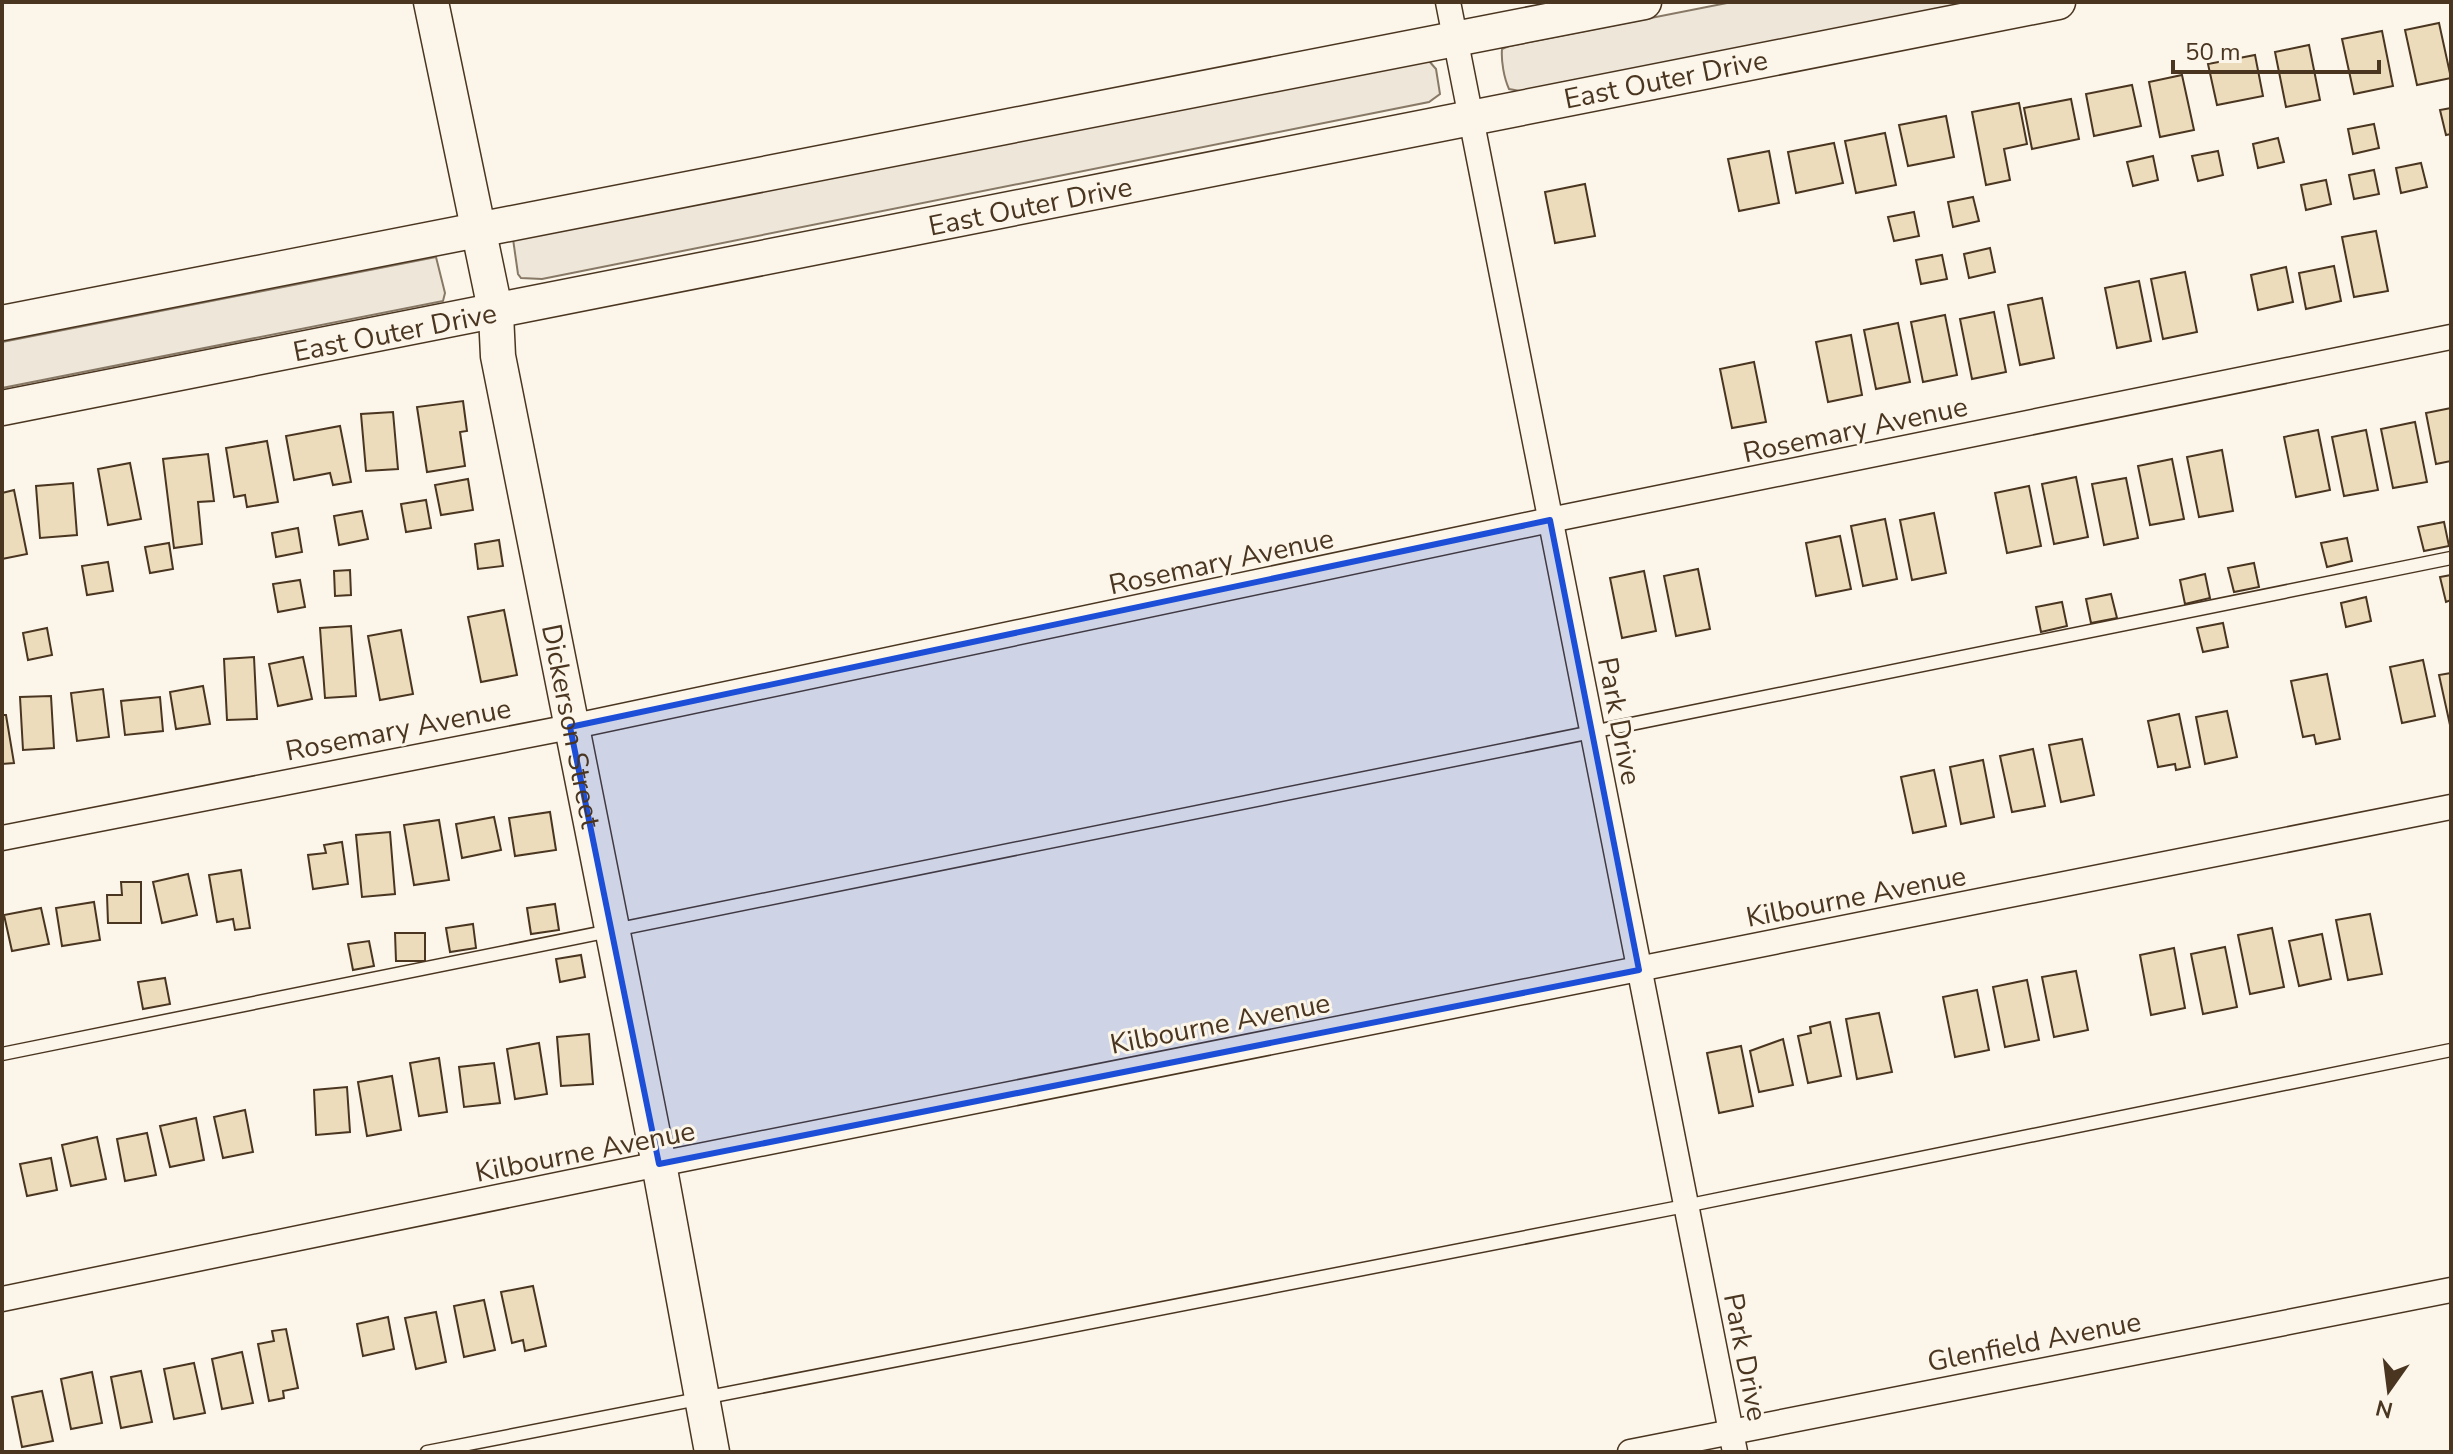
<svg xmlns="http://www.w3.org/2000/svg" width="2453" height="1454" viewBox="0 0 2453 1454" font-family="'Nunito Sans',sans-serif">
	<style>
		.green { fill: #ede6d9; stroke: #887966; stroke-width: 2 }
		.building { fill: #ecdcbc; stroke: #4a3520; stroke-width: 2 }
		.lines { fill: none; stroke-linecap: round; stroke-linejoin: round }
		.lane-casing { stroke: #4a3520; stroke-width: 15 }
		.street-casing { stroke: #4a3520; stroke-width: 27 }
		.secondary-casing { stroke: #4a3520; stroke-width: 37 }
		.lane { stroke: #fbf6e9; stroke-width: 12 }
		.street { stroke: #fbf6e9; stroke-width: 24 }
		.secondary { stroke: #fbf6e9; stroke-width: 34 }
		.marked { fill: #1d4ed8; fill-opacity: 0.2; stroke: #1d4ed8; stroke-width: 6; stroke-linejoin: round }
		.labels { text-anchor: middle; stroke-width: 6; stroke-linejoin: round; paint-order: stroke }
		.street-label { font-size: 28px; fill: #4a3520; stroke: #fbf6e9 }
	</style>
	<rect width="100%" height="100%" fill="#fbf6e9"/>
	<g class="green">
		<path d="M1732 2H1972L1520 91 1509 89C1504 78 1501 61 1502 49L1509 46Z"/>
		<path d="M1429 61 1436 69 1440 94 1429 102 542 279 521 278 518 274 513 239Z"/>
		<path d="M436 257 445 293 443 301 2 388V342Z"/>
	</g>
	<g class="building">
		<path d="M2439 23 2451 78 2417 85 2405 30Z"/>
		<path d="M2382 31 2393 86 2354 94 2342 39Z"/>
		<path d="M2309 45 2320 100 2286 107 2275 52Z"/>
		<path d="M2255 55 2263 96 2217 105 2208 64Z"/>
		<path d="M2182 75 2194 130 2160 137 2149 82Z"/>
		<path d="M2132 85 2141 126 2094 136 2086 94Z"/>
		<path d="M2071 99 2079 139 2032 149 2024 108Z"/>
		<path d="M2019 103 2027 144 2004 149 2010 180 1986 185 1972 112Z"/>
		<path d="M2451 108V134L2446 135 2440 110Z"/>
		<path d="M1946 116 1954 157 1908 166 1899 125Z"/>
		<path d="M2374 124 2379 148 2353 154 2348 129Z"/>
		<path d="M1885 133 1896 185 1856 193 1845 141Z"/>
		<path d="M2278 138 2284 162 2258 168 2253 144Z"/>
		<path d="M1834 143 1843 183 1796 193 1788 152Z"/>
		<path d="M1769 151 1779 203 1739 211 1728 159Z"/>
		<path d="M2218 151 2223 175 2198 181 2192 156Z"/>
		<path d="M2153 156 2158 180 2133 186 2127 162Z"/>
		<path d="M2421 163 2427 187 2401 193 2396 168Z"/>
		<path d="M2374 170 2379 194 2354 199 2349 175Z"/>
		<path d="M2326 180 2331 204 2306 210 2301 185Z"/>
		<path d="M1585 184 1595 236 1555 243 1545 192Z"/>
		<path d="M1973 197 1979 221 1953 227 1948 202Z"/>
		<path d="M1914 212 1919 236 1894 241 1888 217Z"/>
		<path d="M2376 231 2388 291 2354 297 2342 237Z"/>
		<path d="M1990 248 1995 272 1969 278 1964 254Z"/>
		<path d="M1942 255 1947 279 1921 284 1916 260Z"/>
		<path d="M2334 266 2341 301 2306 309 2299 273Z"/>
		<path d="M2286 267 2293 302 2258 310 2251 275Z"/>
		<path d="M2185 272 2197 332 2163 339 2151 279Z"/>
		<path d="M2139 281 2151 341 2117 348 2105 288Z"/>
		<path d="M2042 298 2054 358 2020 365 2008 305Z"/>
		<path d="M1994 312 2006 372 1972 379 1960 319Z"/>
		<path d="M1945 315 1957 375 1923 382 1911 322Z"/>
		<path d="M1898 323 1910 382 1876 389 1864 330Z"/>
		<path d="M1851 335 1862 395 1828 402 1816 342Z"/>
		<path d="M1754 362 1766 422 1732 428 1720 369Z"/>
		<path d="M463 401 467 431 460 432 465 466 427 472 417 407Z"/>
		<path d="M2451 408V461L2436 464 2426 413Z"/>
		<path d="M393 412 398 469 366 471 361 414Z"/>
		<path d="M2415 422 2427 482 2393 488 2381 429Z"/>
		<path d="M340 426 351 482 333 485 330 473 294 480 286 436Z"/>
		<path d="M2318 430 2330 490 2296 497 2284 437Z"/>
		<path d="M2366 430 2378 490 2344 496 2332 437Z"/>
		<path d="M267 441 278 502 247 507 245 495 234 497 226 448Z"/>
		<path d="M2222 450 2233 511 2199 517 2187 457Z"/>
		<path d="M208 454 214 501 198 502 202 544 174 548 163 459Z"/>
		<path d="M2172 459 2184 519 2150 525 2138 466Z"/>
		<path d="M130 463 141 519 108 525 98 469Z"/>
		<path d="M2076 477 2088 537 2054 544 2042 484Z"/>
		<path d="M2126 478 2138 538 2104 545 2092 484Z"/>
		<path d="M468 479 473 510 441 515 435 485Z"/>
		<path d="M73 483 77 535 40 538 36 486Z"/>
		<path d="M2029 486 2041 546 2007 553 1995 493Z"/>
		<path d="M14 490 27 554 2 559V493Z"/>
		<path d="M426 500 431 528 406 532 401 504Z"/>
		<path d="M362 511 368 539 339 545 334 516Z"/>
		<path d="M1934 513 1946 573 1912 580 1900 520Z"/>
		<path d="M1885 519 1897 579 1863 586 1851 526Z"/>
		<path d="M2444 522 2449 546 2424 551 2418 527Z"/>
		<path d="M298 528 302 552 276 557 272 533Z"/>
		<path d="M1840 536 1851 589 1816 596 1806 543Z"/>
		<path d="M2347 538 2352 561 2327 567 2321 543Z"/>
		<path d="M499 540 503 566 478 569 475 544Z"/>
		<path d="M169 543 173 569 150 573 145 547Z"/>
		<path d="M108 562 113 591 87 595 82 566Z"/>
		<path d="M2254 563 2259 587 2234 592 2228 568Z"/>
		<path d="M1698 569 1710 629 1676 636 1664 576Z"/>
		<path d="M350 570 351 595 335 596 334 571Z"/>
		<path d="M1644 571 1656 631 1622 638 1610 578Z"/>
		<path d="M2205 574 2210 598 2185 604 2180 580Z"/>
		<path d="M2451 575V600L2446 602 2440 577Z"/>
		<path d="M300 580 305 607 278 612 273 584Z"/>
		<path d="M2111 594 2117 618 2091 623 2086 599Z"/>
		<path d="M2366 597 2371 621 2346 627 2341 603Z"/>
		<path d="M2062 602 2067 626 2041 632 2036 607Z"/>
		<path d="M504 610 517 675 481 682 468 617Z"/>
		<path d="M2223 623 2228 647 2203 652 2197 628Z"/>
		<path d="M351 626 356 696 325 698 320 628Z"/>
		<path d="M47 628 52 655 28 660 23 633Z"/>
		<path d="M401 630 413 694 380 700 368 636Z"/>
		<path d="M254 657 257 719 227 720 224 659Z"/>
		<path d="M303 657 312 699 278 706 269 664Z"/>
		<path d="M2423 660 2435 716 2402 723 2390 667Z"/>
		<path d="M2451 673V724L2450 725 2439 675Z"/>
		<path d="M2327 674 2340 739 2316 744 2314 735 2303 737 2291 681Z"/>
		<path d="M203 686 210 724 176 729 170 692Z"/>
		<path d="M103 689 109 737 77 741 71 693Z"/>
		<path d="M51 696 54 748 23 750 20 697Z"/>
		<path d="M160 697 163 731 125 735 121 701Z"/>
		<path d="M2227 711 2237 757 2205 764 2196 717Z"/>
		<path d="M2179 714 2190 767 2176 770 2175 764 2158 767 2148 721Z"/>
		<path d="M2 715H6L14 763 2 764Z"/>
		<path d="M2082 739 2094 795 2061 802 2049 745Z"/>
		<path d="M2033 749 2045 806 2012 812 2000 756Z"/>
		<path d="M1983 760 1994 817 1961 824 1950 767Z"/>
		<path d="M1934 770 1946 826 1913 833 1901 777Z"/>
		<path d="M550 812 556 850 515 856 509 818Z"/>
		<path d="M494 817 501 850 462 858 456 824Z"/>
		<path d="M439 820 449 880 414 885 404 825Z"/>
		<path d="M390 832 395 894 362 897 356 835Z"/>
		<path d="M342 842 348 884 313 889 308 855 326 853 324 845Z"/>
		<path d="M241 870 250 928 235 930 233 919 217 922 209 875Z"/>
		<path d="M188 874 197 915 162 923 153 882Z"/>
		<path d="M121 882H141V923H108L107 895H122Z"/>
		<path d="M94 902 100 940 62 946 56 908Z"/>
		<path d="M555 904 559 930 531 934 527 908Z"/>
		<path d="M41 908 49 944 12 951 4 915Z"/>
		<path d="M2370 914 2382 974 2348 980 2336 920Z"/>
		<path d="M473 924 476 948 450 952 446 928Z"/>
		<path d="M2272 928 2284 987 2250 994 2238 935Z"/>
		<path d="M395 933H425V961H396Z"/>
		<path d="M2322 934 2331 979 2299 986 2289 941Z"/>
		<path d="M369 941 374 966 353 970 348 944Z"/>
		<path d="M2225 947 2237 1007 2203 1014 2191 954Z"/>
		<path d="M2174 948 2185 1008 2151 1015 2140 955Z"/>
		<path d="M581 955 585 977 560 982 556 959Z"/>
		<path d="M2076 971 2088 1030 2054 1037 2042 977Z"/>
		<path d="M165 978 170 1004 143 1009 138 982Z"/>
		<path d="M2027 980 2039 1040 2005 1047 1993 987Z"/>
		<path d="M1977 990 1989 1050 1955 1057 1943 997Z"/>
		<path d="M1879 1013 1892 1072 1857 1079 1846 1019Z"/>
		<path d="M1830 1022 1841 1076 1808 1083 1798 1036 1811 1033 1810 1027Z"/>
		<path d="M589 1034 593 1084 561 1086 557 1037Z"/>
		<path d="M1783 1039 1793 1085 1759 1092 1750 1051Z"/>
		<path d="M539 1043 547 1094 515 1099 507 1049Z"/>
		<path d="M1741 1046 1753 1106 1719 1113 1707 1053Z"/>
		<path d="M439 1058 447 1112 419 1116 410 1063Z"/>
		<path d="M494 1063 500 1103 464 1107 459 1067Z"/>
		<path d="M392 1076 401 1130 367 1136 358 1082Z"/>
		<path d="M347 1087 350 1132 316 1135 314 1090Z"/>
		<path d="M245 1110 253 1152 223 1158 214 1117Z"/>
		<path d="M196 1118 204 1160 170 1167 160 1126Z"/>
		<path d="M147 1133 156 1175 125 1181 117 1139Z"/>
		<path d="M97 1137 106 1179 71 1186 62 1145Z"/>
		<path d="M51 1158 57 1190 27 1196 20 1164Z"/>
		<path d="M533 1286 546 1346 525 1351 523 1340 512 1343 501 1292Z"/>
		<path d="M484 1300 495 1350 464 1357 454 1306Z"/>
		<path d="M436 1312 446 1362 416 1369 405 1318Z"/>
		<path d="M388 1317 394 1349 363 1356 357 1324Z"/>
		<path d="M286 1329 298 1388 283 1391 284 1398 269 1401 258 1344 274 1341 272 1331Z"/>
		<path d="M242 1352 253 1403 222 1409 212 1359Z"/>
		<path d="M194 1363 205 1413 174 1419 164 1369Z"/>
		<path d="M141 1371 152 1422 121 1428 111 1377Z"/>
		<path d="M92 1372 102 1423 71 1429 61 1379Z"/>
		<path d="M42 1391 53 1441 22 1447 12 1397Z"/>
	</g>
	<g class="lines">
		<defs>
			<g id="lane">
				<path d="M2 1054 2451 558"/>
				<path d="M427 1452 1685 1206 2451 1050"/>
			</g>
			<g id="street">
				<path d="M1448 2 1735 1452"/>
				<path d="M2 838 570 727 1550 520 2451 337"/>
				<path d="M2 1299 659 1164 2451 807"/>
				<path d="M1630 1452 2451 1290"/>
			</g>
			<g id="secondary">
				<path id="s1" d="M431 2 496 314 498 356 659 1164 712 1452"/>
				<path d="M2 323 1644 2"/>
				<path id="s2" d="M2 408C688 277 1372 135 2058 2"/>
			</g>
		</defs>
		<use href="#lane" class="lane-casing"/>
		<use href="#street" class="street-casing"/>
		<use href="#secondary" class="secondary-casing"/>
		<use href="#lane" class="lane"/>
		<use href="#street" class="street"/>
		<use href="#secondary" class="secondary"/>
	</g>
	<path class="marked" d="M1550 520 1639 970 659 1164 570 727Z"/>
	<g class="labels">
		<g class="street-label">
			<text dy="10" stroke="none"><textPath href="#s2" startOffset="1696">East Outer Drive</textPath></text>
			<text dy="10" stroke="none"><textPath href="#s2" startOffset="1048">East Outer Drive</textPath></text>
			<text dy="10" stroke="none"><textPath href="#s2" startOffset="400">East Outer Drive</textPath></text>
			<text transform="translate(1855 429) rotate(-12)" y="10">Rosemary Avenue</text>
			<text transform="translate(1221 561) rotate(-12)" y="10">Rosemary Avenue</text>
			<text transform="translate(1620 721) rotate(79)" y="10">Park Drive</text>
			<text dy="10" stroke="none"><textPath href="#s1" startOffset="738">Dickerson Street</textPath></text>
			<text transform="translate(398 729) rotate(-11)" y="10">Rosemary Avenue</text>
			<text transform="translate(1856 896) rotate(-11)" y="10">Kilbourne Avenue</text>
			<text transform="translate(1220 1023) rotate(-11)" y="10">Kilbourne Avenue</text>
			<text transform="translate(585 1151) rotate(-11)" y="10">Kilbourne Avenue</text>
			<text transform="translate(2034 1341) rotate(-11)" y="10">Glenfield Avenue</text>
			<text transform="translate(1746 1357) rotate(79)" y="10">Park Drive</text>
		</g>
	</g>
	<rect width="2453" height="1454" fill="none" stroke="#4a3520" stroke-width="8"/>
	<g transform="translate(2389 1390) rotate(194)" stroke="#fbf6e9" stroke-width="6" paint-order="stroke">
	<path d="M0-6L14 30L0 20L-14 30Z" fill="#4a3520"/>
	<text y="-12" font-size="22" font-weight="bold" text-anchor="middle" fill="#4a3520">N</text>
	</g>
	<path d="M2173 60v12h206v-12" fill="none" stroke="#4a3520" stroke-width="4"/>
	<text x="2185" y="60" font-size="24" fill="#4a3520" stroke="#fbf6e9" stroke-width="6" paint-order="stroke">50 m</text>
</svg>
